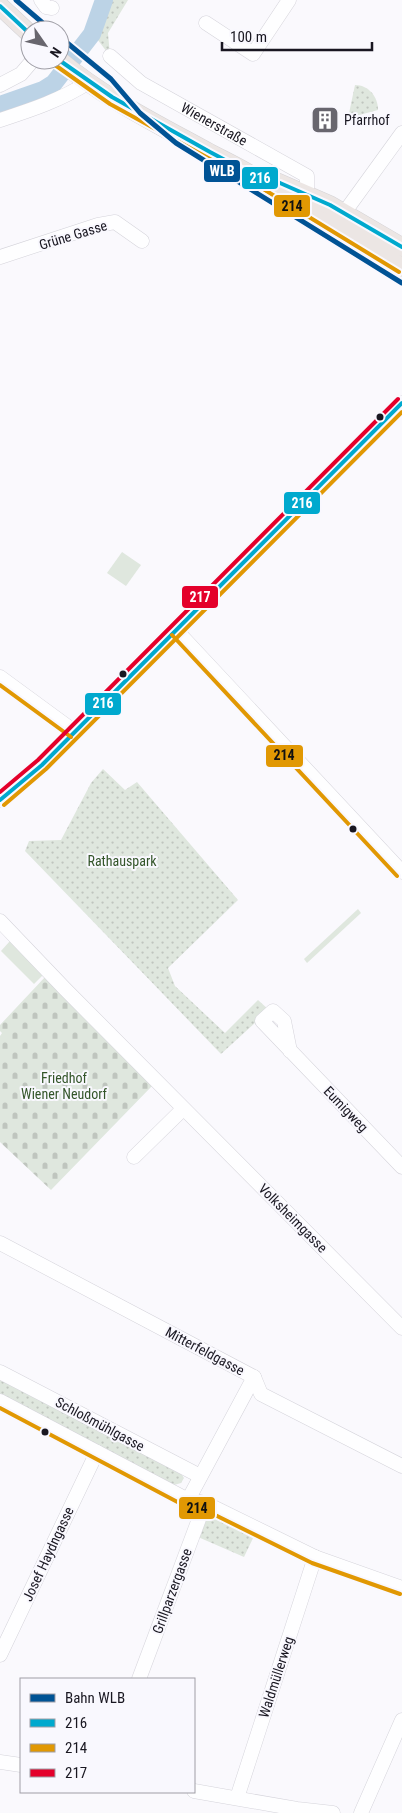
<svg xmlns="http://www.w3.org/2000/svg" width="402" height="1813" viewBox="0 0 402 1813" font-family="'Roboto Condensed',sans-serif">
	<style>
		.grass { fill: #dfe7de }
		.cemetery { fill: url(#cemetery-stones) }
		.park { fill: url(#park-dots) }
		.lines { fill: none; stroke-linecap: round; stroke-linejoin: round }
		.river { stroke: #bcd3e6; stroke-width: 18 }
		.minor-casing { stroke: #d5d4db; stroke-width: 15 }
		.major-casing { stroke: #d4d3d6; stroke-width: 19 }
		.minor { stroke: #fefeff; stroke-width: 14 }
		.major { stroke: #ece6e4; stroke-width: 18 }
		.bus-1-casing { stroke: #f9f8fe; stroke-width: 8 }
		.bus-2-casing { stroke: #f9f8fe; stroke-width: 8 }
		.bus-3-casing { stroke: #f9f8fe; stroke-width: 8 }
		.bus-1 { stroke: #00a9ce; stroke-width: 4 }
		.bus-2 { stroke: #e19803; stroke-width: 4 }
		.bus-3 { stroke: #e4002b; stroke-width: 4 }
		.rail-1-casing { stroke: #f9f8fe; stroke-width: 9 }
		.rail-1 { stroke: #005395; stroke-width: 5 }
		.bus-dot { fill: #191721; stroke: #f9f8fe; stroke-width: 2 }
		.labels { text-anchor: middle; stroke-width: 4; stroke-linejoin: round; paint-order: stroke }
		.poi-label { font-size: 14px; fill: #191721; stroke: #f9f8fe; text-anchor: start }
		.street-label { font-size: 14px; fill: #191721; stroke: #f9f8fe }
		.park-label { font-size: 14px; fill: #335529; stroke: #f9f8fe }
		.line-badge { stroke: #f9f8fe; stroke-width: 2 }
		.badge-label { font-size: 14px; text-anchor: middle; font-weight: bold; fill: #fff }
		.pale-badge-label { font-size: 14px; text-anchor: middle; font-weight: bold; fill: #111 }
	</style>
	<defs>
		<pattern id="cemetery-stones" width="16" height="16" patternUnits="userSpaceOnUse" patternTransform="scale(1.25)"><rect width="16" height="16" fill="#dfe7de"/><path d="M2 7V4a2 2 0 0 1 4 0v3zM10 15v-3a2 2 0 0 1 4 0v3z" fill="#bfc5be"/></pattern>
		<pattern id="park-dots" width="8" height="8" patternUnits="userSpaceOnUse" patternTransform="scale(1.25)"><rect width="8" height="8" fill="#dfe7de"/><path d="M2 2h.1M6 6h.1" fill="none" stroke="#bfc5be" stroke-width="1.8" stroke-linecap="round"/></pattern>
	</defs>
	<rect width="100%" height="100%" fill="#faf9fd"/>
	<g class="grass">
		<path d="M122 552 141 565 126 586 107 573Z"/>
		<path d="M358 909 361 913 307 963 304 959Z"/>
		<path d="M10 941 43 975 34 984 1 951Z"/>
	</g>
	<path class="cemetery" d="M46 976 152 1086 51 1190 0 1142V1036L2 1033 0 1031V1025Z"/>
	<g class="park">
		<path d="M106 0H128L108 33 110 56 94 35Z"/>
		<path d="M355 85C368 85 378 96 378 110L348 118Z"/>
		<path d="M103 769 125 790 137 782 238 900 168 968 175 986 225 1033 258 1000 269 1010 221 1054 25 851 29 841 61 840 91 783Z"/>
		<path d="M0 1378 180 1472 184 1478 181 1483 174 1485 0 1394Z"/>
		<path d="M213 1517 254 1536 244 1557 198 1537 204 1520Z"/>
	</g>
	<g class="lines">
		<path class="river" d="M0 105 43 90 54 83 92 34 104 0"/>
		<defs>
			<g id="minor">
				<path d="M41 0 46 7 52 8"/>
				<path d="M206 23 253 54 289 0"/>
				<path id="s1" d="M110 56 141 83 307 176V194"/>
				<path d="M0 85 21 74 33 60"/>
				<path d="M0 120C31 110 61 100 89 82"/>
				<path d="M344 213 402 133"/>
				<path d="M0 257 98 225 115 222 142 241"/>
				<path d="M177 631 402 872"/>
				<path d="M0 677 75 732"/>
				<path d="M0 800 42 765 177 631 402 403"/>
				<path d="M0 921 66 990 402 1328"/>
				<path d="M290 1051 284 1021 273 1011 262 1021 402 1167"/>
				<path d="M134 1157 183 1109"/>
				<path d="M0 1243 254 1377 261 1394 402 1466"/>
				<path d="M0 1372 200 1476"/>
				<path d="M0 1401 188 1500 205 1503 315 1557 402 1588"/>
				<path d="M188 1500 254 1377"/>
				<path d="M0 1655 97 1452"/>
				<path d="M139 1679 205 1503"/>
				<path d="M0 1762 21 1765"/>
				<path d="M194 1791 297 1809 333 1813"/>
				<path d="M237 1798 315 1557"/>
				<path d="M361 1813 402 1720"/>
			</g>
			<g id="major">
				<path d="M0 6 30 34"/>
				<path d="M59 60C104 98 159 125 210 153 234 165 256 176 277 192L402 267"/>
				<path d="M277 182 330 205 402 247"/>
			</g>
		</defs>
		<use href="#minor" class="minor-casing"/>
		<use href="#major" class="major-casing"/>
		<use href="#minor" class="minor"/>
		<use href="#major" class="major"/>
		<defs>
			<g id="bus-1">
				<path d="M0 6 30 34"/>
				<path d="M59 60 112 97 210 152 257 177 280 183 330 205 402 247"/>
				<path d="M0 800 42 765 402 403"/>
			</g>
			<g id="bus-2">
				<path d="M55 65 110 104 250 181 399 272"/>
				<path d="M172 635 397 876"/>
				<path d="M0 685 71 737"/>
				<path d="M4 805 46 769 402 412"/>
				<path d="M0 1408 185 1506 203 1509 312 1563 400 1594"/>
			</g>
			<path id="bus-3" d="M0 792 38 760 398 399"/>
		</defs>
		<use href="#bus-1" class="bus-1-casing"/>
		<use href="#bus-2" class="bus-2-casing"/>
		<use href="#bus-3" class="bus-3-casing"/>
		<use href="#bus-1" class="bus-1"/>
		<use href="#bus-2" class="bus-2"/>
		<use href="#bus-3" class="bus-3"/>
		<defs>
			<g id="rail-1">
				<path d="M16 0 51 30"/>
				<path d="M60 37 111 79 140 113 176 143 402 283"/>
			</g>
		</defs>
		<use href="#rail-1" class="rail-1-casing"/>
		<use href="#rail-1" class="rail-1"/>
	</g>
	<defs>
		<symbol id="building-square" viewBox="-11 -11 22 22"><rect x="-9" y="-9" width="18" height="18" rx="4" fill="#68666e" stroke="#f9f8fe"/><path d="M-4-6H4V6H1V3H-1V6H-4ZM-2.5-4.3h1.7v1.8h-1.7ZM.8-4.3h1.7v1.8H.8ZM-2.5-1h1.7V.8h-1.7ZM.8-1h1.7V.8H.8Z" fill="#fff"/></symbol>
	</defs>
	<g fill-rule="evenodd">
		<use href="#building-square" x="309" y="104" width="32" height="32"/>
	</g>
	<g class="bus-dot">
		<circle cx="380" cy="417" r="4.5"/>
		<circle cx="123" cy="674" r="4.5"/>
		<circle cx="353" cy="829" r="4.5"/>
		<circle cx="45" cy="1432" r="4.5"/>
	</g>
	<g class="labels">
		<g class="poi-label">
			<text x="344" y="125">Pfarrhof</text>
		</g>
		<g class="street-label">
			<text dy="5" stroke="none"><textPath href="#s1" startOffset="125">Wienerstraße</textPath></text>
			<text transform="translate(73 235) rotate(-17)" y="5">Grüne Gasse</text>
			<text transform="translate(346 1109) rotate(46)" y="5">Eumigweg</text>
			<text transform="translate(293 1218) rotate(45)" y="5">Volksheimgasse</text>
			<text transform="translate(205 1351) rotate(28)" y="5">Mitterfeldgasse</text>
			<text transform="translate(100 1424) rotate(28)" y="5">Schloßmühlgasse</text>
			<text transform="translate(48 1554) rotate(-65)" y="5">Josef Haydngasse</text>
			<text transform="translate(172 1591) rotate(-70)" y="5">Grillparzergasse</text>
			<text transform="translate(276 1677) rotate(-72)" y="5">Waldmüllerweg</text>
		</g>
		<g class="park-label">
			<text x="122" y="866">Rathauspark</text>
			<text x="64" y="1083">Friedhof<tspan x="64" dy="16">Wiener Neudorf</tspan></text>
		</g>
	</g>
	<g class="line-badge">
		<rect x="203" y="159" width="38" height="24" rx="5" fill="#005395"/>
		<rect x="241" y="166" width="38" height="24" rx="5" fill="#00a9ce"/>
		<rect x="273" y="194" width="38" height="24" rx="5" fill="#e19803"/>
		<rect x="283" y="491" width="38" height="24" rx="5" fill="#00a9ce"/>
		<rect x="181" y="585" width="38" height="24" rx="5" fill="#e4002b"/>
		<rect x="84" y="692" width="38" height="24" rx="5" fill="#00a9ce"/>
		<rect x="265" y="744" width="39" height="24" rx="5" fill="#e19803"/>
		<rect x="178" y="1496" width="38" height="24" rx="5" fill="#e19803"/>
	</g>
	<g class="badge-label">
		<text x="222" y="176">WLB</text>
		<text x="260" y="183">216</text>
		<text x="302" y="508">216</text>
		<text x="200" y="602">217</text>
		<text x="103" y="708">216</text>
	</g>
	<g class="pale-badge-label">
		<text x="292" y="211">214</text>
		<text x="284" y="760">214</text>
		<text x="197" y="1513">214</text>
	</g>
	<rect x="20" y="1678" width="175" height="115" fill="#f9f8fe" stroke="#9f9ea6"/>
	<rect x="30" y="1694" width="25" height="8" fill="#005395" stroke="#9f9ea6"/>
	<text x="65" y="1703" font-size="15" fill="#191721">Bahn WLB</text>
	<rect x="30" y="1719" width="25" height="8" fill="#00a9ce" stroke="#9f9ea6"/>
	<text x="65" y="1728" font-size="15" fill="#191721">216</text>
	<rect x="30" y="1744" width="25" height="8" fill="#e19803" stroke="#9f9ea6"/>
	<text x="65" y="1753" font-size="15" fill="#191721">214</text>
	<rect x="30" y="1769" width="25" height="8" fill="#e4002b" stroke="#9f9ea6"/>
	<text x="65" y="1778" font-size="15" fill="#191721">217</text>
	<g transform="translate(45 45) rotate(124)"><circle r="24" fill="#f9f8fe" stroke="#9f9ea6"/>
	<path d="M0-4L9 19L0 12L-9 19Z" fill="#68666e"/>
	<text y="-8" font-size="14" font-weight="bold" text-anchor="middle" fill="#191721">N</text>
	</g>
	<path d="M222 42v8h150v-8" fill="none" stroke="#191721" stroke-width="2.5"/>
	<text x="230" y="42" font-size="15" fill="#191721" stroke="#f9f8fe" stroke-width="4" paint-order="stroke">100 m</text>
</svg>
